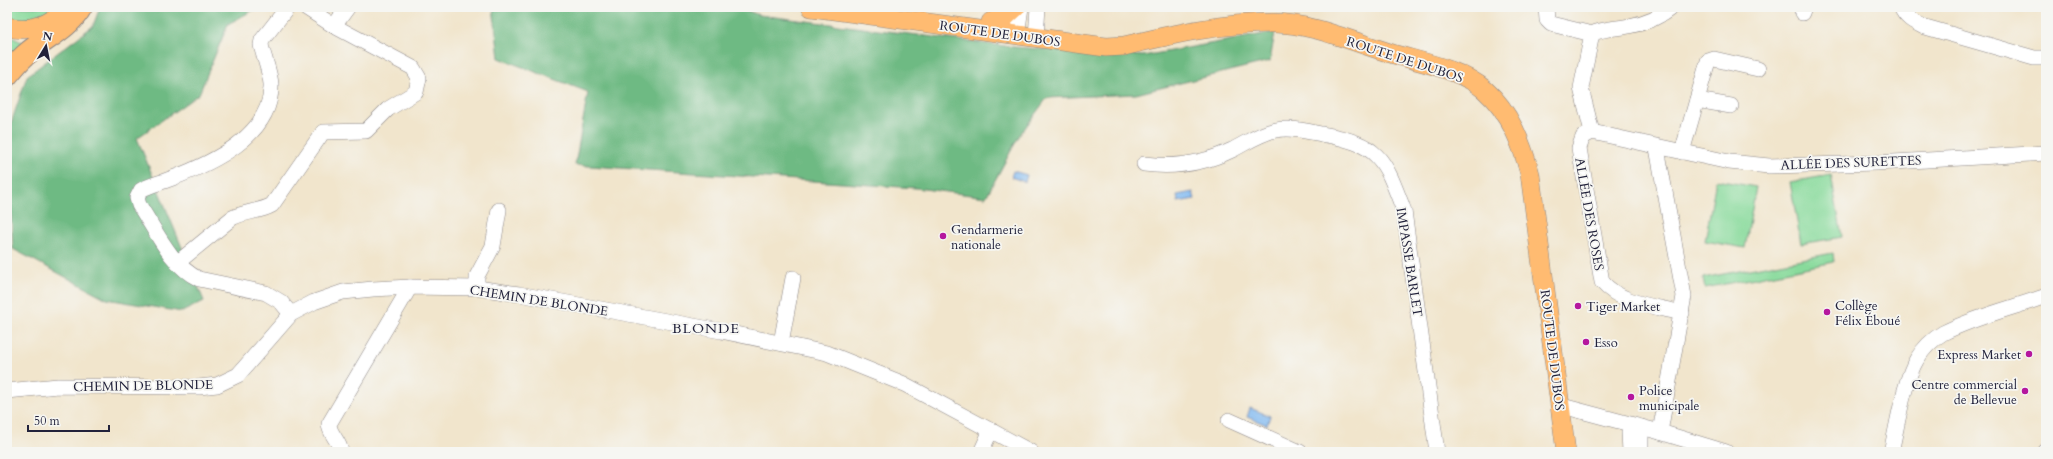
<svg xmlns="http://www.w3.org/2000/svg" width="2053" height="459" viewBox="0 0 2053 459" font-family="Cardo,serif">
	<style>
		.green { fill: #88da9b; stroke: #557e6b }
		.forest { fill: #6eba83; stroke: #486e5f }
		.water { fill: #81b9f1; stroke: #526e96 }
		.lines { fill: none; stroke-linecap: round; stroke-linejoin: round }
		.minor-casing { stroke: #8a8484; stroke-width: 16 }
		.major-casing { stroke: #8a8484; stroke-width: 20 }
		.highway-casing { stroke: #8a8484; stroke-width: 24 }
		.minor { stroke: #fff; stroke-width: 15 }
		.major { stroke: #ffbb71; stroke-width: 19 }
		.highway { stroke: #ffbb71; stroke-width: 22 }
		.poi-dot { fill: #b5179e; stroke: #f6f6f2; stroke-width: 1.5 }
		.labels { text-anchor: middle; stroke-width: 3.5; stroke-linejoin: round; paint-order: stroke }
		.street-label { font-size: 13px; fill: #22223b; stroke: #f6f6f2 }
		.poi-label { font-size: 13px; fill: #22223b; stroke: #f6f6f2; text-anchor: start }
		.neighbourhood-label { font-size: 14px; letter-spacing: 1px; fill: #22223b; stroke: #f6f6f2 }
	</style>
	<rect width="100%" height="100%" fill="#f6f6f2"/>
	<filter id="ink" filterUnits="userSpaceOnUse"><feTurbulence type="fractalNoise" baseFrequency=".025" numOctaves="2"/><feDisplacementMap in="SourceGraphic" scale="8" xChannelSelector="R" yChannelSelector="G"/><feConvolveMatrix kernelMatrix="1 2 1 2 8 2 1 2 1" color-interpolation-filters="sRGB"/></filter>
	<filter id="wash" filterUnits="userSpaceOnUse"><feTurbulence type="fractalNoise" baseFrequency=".012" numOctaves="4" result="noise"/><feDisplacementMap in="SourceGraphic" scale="16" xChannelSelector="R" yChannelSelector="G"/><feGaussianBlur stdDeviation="0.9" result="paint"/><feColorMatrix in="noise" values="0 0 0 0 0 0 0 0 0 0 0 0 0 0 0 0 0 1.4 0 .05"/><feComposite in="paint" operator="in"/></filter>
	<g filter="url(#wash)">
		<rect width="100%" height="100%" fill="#f1e5cc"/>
		<g class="green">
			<path d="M7 7H54C38 19 27 22 7 17Z"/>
			<path d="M7 35 28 45 7 66Z"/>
			<path d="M1831 175 1842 237 1801 244 1790 182Z"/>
			<path d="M1716 180 1756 187 1745 248 1705 241Z"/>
			<path d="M1833 253 1834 262 1705 288 1703 278Z"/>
		</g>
		<g class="forest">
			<path d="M100 7H259L228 24 199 94 137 138 204 301 182 312 107 299 13 249 7 135 27 76 93 26Z"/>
			<path d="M493 7H737L759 15 1013 47 1143 56 1275 32 1270 61 1136 94 1047 98 1019 136 986 197 916 188 575 165 588 92 499 58Z"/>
		</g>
		<g class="water">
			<path d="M1013 171 1027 175 1025 182 1011 177Z"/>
			<path d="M1193 192 1195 199 1178 202 1177 195Z"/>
			<path d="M1250 408 1270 416 1267 425 1247 417Z"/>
		</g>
	</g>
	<g filter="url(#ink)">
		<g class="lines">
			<defs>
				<g id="minor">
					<path d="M288 7 262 40 261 45C264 58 270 72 271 84 273 136 210 164 170 179 160 183 150 185 141 190L137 198 139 205C155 229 171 266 199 279L266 293 281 302 291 314"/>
					<path d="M1546 7 1547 20 1551 24 1592 34C1603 28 1616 29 1629 26 1645 23 1660 17 1672 7"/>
					<path d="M1901 7C1905 17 1912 21 1922 26L2034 58H2046"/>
					<path d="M1802 13 1804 7"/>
					<path d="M334 26 348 7"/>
					<path d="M1592 34 1581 88 1592 132"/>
					<path d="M1017 36 1021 7"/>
					<path d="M1036 38 1038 7"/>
					<path d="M1697 100 1731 106"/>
					<path d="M1657 148 1684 296 1660 432"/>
					<path d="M1682 152 1708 61 1714 59 1758 69"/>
					<path d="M1144 164C1175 168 1203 164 1232 150 1246 143 1260 133 1276 130 1290 127 1306 131 1321 134 1380 144 1384 158 1404 211L1437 452"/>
					<path d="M177 263 232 218C245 211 260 212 272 205L323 132 366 131 388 109 416 92 419 78 413 68 334 26 305 7"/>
					<path d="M477 288V276L493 246 499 210"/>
					<path d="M1682 313C1655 306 1621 304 1602 282L1579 148 1583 137 1592 132 1729 162 1769 166 1876 163 2046 153"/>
					<path d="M781 343 793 278"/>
					<path d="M7 391 58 386 199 387 217 385 238 375 291 314 314 302 343 292 373 289 410 287 477 288 519 294 721 331 827 353 904 384 1031 452"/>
					<path d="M1560 408 1566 407 1660 432 1726 452"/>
					<path d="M1229 420 1300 452"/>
					<path d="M1641 427V452"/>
					<path d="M341 452C340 441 329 434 329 424L410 287"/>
					<path d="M981 452 991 430"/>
					<path d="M1630 452 1629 432 1631 425"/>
					<path d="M1891 452C1897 427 1904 380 1917 359 1923 349 1933 339 1943 333 1974 317 2013 308 2046 296"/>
					<path d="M2045 452 2046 451"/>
				</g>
				<g id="major">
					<path d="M811 7 1106 47 1124 46C1173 34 1223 23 1273 23 1312 23 1353 42 1390 53 1419 62 1462 69 1485 90 1510 112 1522 144 1530 174L1566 452"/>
					<path d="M991 22 1003 19 1016 7"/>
					<path d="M7 27C31 32 51 26 67 7"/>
				</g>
				<path id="highway" d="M7 75C14 67 21 58 29 52 46 38 70 27 81 7"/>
			</defs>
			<use href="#minor" class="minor-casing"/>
			<use href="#major" class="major-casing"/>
			<use href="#highway" class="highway-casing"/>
			<use href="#minor" class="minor"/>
			<use href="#major" class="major"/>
			<use href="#highway" class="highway"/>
		</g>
	</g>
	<g class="poi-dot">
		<circle cx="943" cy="236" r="4"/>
		<circle cx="1578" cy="306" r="4"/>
		<circle cx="1827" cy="312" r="4"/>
		<circle cx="1586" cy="342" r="4"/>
		<circle cx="2029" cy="354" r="4"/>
		<circle cx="2025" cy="391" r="4"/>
		<circle cx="1631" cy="397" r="4"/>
	</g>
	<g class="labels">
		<g class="street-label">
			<text transform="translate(1000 33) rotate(8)" y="5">ROUTE DE DUBOS</text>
			<text transform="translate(1405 59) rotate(18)" y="5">ROUTE DE DUBOS</text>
			<text transform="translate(1851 162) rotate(-2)" y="5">ALLÉE DES SURETTES</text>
			<text transform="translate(1590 214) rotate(80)" y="5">ALLÉE DES ROSES</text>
			<text transform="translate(1410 262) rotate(81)" y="5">IMPASSE BARLET</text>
			<text transform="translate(539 300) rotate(9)" y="5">CHEMIN DE BLONDE</text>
			<text transform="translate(1553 350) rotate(83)" y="5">ROUTE DE DUBOS</text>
			<text transform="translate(143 385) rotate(-1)" y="5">CHEMIN DE BLONDE</text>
		</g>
		<g class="poi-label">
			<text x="951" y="234">Gendarmerie<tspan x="951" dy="15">nationale</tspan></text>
			<text x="1835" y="310">Collège<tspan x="1835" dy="15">Félix Éboué</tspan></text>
			<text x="1586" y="311">Tiger Market</text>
			<text x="1594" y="347">Esso</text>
			<text x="2021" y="359" text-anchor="end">Express Market</text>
			<text x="2017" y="389" text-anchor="end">Centre commercial<tspan x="2017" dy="15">de Bellevue</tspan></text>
			<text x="1639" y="395">Police<tspan x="1639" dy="15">municipale</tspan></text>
		</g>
		<g class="neighbourhood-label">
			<text x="706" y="333">BLONDE</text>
		</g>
	</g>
	<rect width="2053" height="459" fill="none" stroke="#f6f6f2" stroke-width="24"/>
	<g transform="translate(46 46) rotate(10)" stroke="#f6f6f2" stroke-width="3" paint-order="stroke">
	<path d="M0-3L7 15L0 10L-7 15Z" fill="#22223b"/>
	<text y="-6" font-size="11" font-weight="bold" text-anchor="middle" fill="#22223b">N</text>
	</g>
	<path d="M28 425v6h81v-6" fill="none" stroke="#22223b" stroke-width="2"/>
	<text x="34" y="425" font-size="12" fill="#22223b" stroke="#f6f6f2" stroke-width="3" paint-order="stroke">50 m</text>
</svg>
